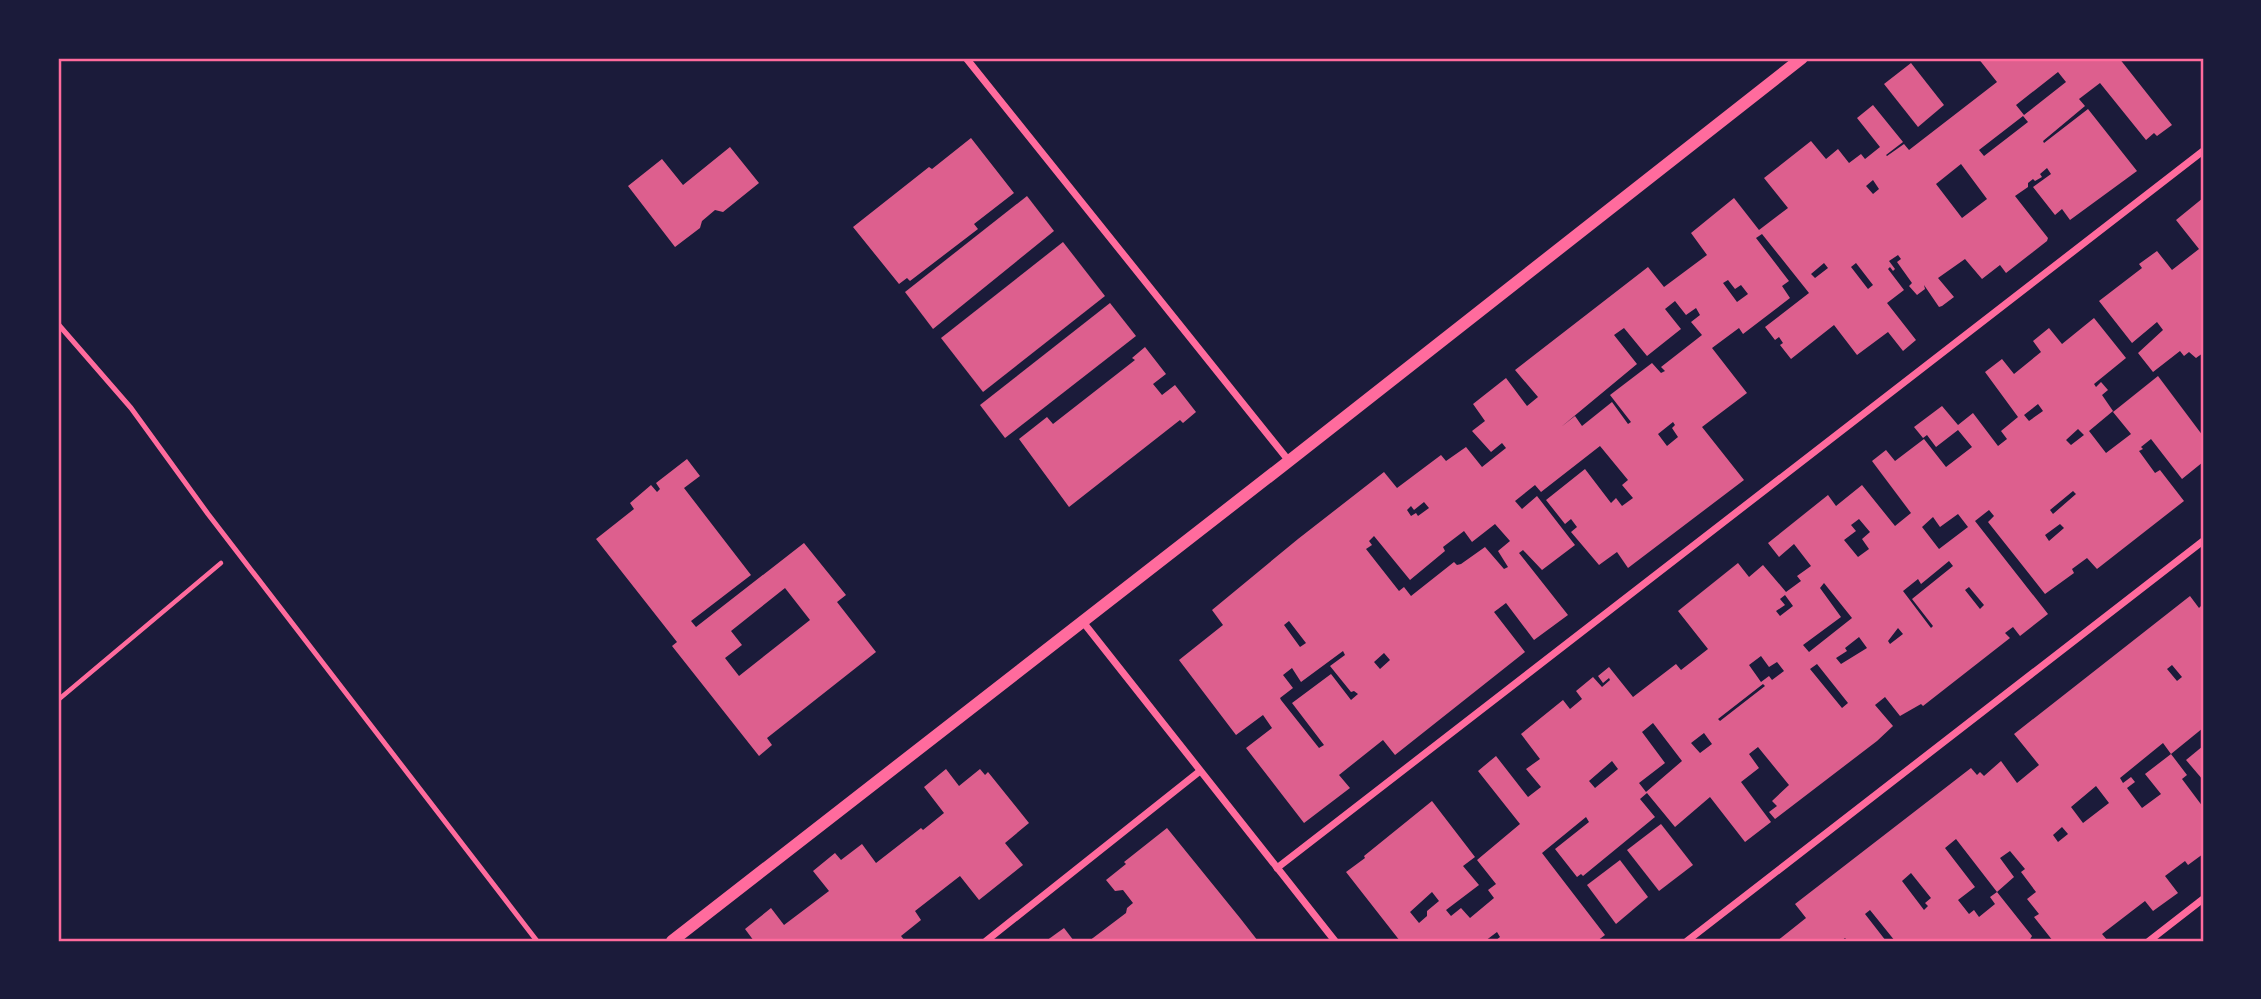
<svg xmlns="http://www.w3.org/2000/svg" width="2261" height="999" viewBox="0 0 2261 999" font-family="Raleway,sans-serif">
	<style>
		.building { fill: #dd5f8e; fill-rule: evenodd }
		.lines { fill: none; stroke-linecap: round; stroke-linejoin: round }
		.path { stroke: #ff6b9d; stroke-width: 4.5 }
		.service { stroke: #ff6b9d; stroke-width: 5 }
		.minor { stroke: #ff6b9d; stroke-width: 7 }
		.tertiary { stroke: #ff6b9d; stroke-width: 12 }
		.neatline { fill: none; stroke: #ff6b9d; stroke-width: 2.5 }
	</style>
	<rect width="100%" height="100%" fill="#1b1b3a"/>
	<g class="building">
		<path d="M1978 58H2119L2172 125 2157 136 2154 133 2146 140 2100 83 2079 99 2085 106 2043 141 2044 143 2088 109 2137 171 2070 220 2062 209 2055 215 2033 187 2051 174 2047 168 2040 174 2042 177 2035 181 2033 179 2028 183V187L2015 196 2048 238 2047 241 2006 273 2000 265 1982 279 1965 259 1938 278 1954 297 1942 306 1939 307 1924 285 1925 289 1917 295 1909 286 1912 283 1897 262 1901 259 1898 255 1889 261 1895 269 1893 271 1890 267 1888 269 1904 290 1887 303 1916 340 1903 351 1888 332 1857 355 1834 325 1791 359 1780 345 1783 343 1779 337 1775 340 1765 327 1809 293 1762 234 1756 238 1789 281 1782 286 1790 298 1743 334 1739 328 1712 348 1747 393 1702 427 1744 480 1628 568 1617 552 1599 565 1571 532 1577 527 1571 519 1565 524 1546 500 1585 469 1611 503 1616 498 1622 506 1633 498 1622 485 1628 480 1600 446 1541 492 1535 485 1515 501 1522 509 1537 496 1575 545 1542 570 1523 550 1519 553 1568 615 1534 640 1506 603 1494 612 1525 652 1395 755 1383 740 1339 775 1350 788 1304 823 1246 748 1272 728 1263 715 1236 735 1179 660 1223 625 1212 610 1298 539 1384 472 1397 488 1441 455 1446 461 1466 447 1482 467 1506 448 1502 443 1491 452 1472 431 1485 421 1473 404 1506 378 1527 406 1538 397 1515 370 1648 267 1664 287 1707 255 1691 233 1734 198 1759 230 1788 208 1764 178 1811 141 1826 159 1838 149 1849 163 1861 154 1865 159 1880 147 1857 118 1873 105 1903 142 1886 155 1887 156 1904 144 1909 150 1997 82ZM2058 72 2066 82 2024 115 2016 105ZM2023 116 2028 122 1984 156 1979 150ZM1961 164 1987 199 1962 218 1936 184ZM1873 180 1879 189 1873 194 1866 186ZM1824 263 1828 268 1815 278 1811 274ZM1856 263 1873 285 1868 289 1851 267ZM1728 280 1735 289 1741 285 1748 294 1737 302 1723 283ZM1675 301 1686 315 1696 308 1700 315 1691 322 1702 335 1661 367 1665 371 1661 373 1652 363 1610 395 1631 422 1628 424 1612 402 1582 426 1575 416 1561 427 1637 364 1614 335 1624 328 1647 356 1681 329 1665 309ZM1673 422 1675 425 1672 428 1678 437 1667 446 1658 434ZM1424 502 1429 508 1418 516 1416 513 1411 516 1407 510 1411 506 1414 510ZM1495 524 1510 541 1498 551 1508 567 1504 569 1485 547 1461 564 1457 565 1454 562 1411 596 1404 587 1399 591 1366 549 1372 545 1369 541 1374 536 1410 580 1445 551 1443 547 1464 531 1472 542ZM1289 621 1306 643 1300 647 1284 625ZM1343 651 1345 655 1330 666 1351 692 1354 691 1358 694 1351 700 1331 674 1292 703 1324 745 1319 748 1281 700 1280 698 1293 688 1283 675 1292 668 1301 682ZM1384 653 1390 660 1380 669 1374 662Z"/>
		<path d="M1911 63 1944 105 1918 127 1884 84Z"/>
		<path d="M971 138 1014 193 974 224 978 229 910 281 907 278 899 284 853 227 929 167 932 169Z"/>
		<path d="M730 147 759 183 723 212 715 210 702 221 700 228 675 247 628 186 662 159 683 185Z"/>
		<path d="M1027 196 1054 231 933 329 905 292Z"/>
		<path d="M2203 198V353L2196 358 2189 352 2184 356 2180 351 2153 372 2138 353 2163 330 2157 322 2132 343 2099 301 2142 268 2139 264 2157 251 2172 270 2199 249 2176 220Z"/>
		<path d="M1063 242 1105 296 983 392 941 338Z"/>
		<path d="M1110 303 1136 336 1005 438 980 405Z"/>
		<path d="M2094 318 2126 358 2094 384 2096 387 2101 382 2108 390 2102 395 2113 411 2089 431 2106 453 2131 434 2113 412 2158 376 2203 436V462L2182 479 2151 439 2141 447 2143 449 2139 451 2155 473 2160 470 2184 501 2097 569 2087 558 2072 569 2074 573 2045 594 1988 522 1994 516 1989 510 1975 521 2048 614 2020 636 2013 627 2005 633 2010 638 1923 706 1921 704 1900 716 1885 697 1875 705 1893 726 1877 741 1775 819 1769 812 1777 806 1772 801 1789 785 1758 747 1749 754 1759 768 1741 782 1771 822 1745 842 1710 797 1675 827 1647 793 1640 799 1655 817 1583 876 1581 874 1577 877 1555 849 1589 822 1586 817 1542 853 1605 935 1597 941H1495L1500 937 1497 932 1485 941H1400L1346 872 1365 858 1364 856 1432 801 1475 857 1463 866 1479 885 1446 910 1451 916 1461 908 1470 918 1494 898 1488 890 1496 884 1477 860 1520 824 1478 771 1496 756 1528 797 1541 787 1526 769 1540 759 1521 734 1563 700 1570 709 1582 699 1576 691 1593 677 1602 687 1610 680 1609 678 1603 683 1598 676 1609 667 1633 697 1676 664 1681 670 1708 649 1678 611 1738 563 1749 577 1763 565 1786 592 1801 581 1797 576 1811 566 1794 544 1779 557 1768 543 1828 495 1836 506 1862 485 1895 526 1911 513 1872 461 1886 450 1895 461 1924 439 1946 467 1972 447 1958 430 1936 447 1927 435 1923 438 1914 427 1942 406 1958 425 1973 413 1998 446 2007 439 2001 431 2018 417 1985 372 2002 359 2014 374 2041 352 2033 341 2049 328 2062 344ZM2038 404 2043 411 2029 421 2024 415ZM2078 429 2084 435 2071 445 2066 440ZM2073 491 2076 494 2053 514 2050 510ZM1958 514 1968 527 1939 549 1922 527 1933 517 1940 527ZM1859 519 1870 532 1862 539 1869 549 1858 557 1844 540 1856 531 1851 525ZM2060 524 2064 528 2049 541 2045 535ZM1949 561 1953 566 1912 599 1933 626 1931 628 1903 591 1918 579 1921 584ZM1824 583 1852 618 1809 652 1803 645 1841 617 1820 588ZM1969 587 1984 605 1980 609 1965 590ZM1785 595 1793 606 1780 616 1776 611 1785 605 1780 599ZM1898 628 1903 634 1890 644 1888 641ZM1859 637 1867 648 1841 664 1836 658 1847 651 1845 648ZM1761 656 1769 667 1777 662 1784 671 1772 680 1769 676 1761 682 1749 665ZM1817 664 1848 703 1842 708 1810 669ZM1763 684 1765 686 1720 721 1718 719ZM1653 723 1682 761 1646 792 1639 783 1665 763 1642 732ZM1704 733 1712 744 1700 753 1691 743ZM1612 761 1618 769 1595 788 1589 781ZM1432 892 1439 901 1427 911V916L1419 923 1410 912Z"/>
		<path d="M1145 347 1166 374 1153 384 1162 395 1175 385 1196 412 1183 423 1180 420 1069 507 1019 439 1047 417 1053 424 1135 360 1132 358Z"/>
		<path d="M687 459 700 476 684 488 751 575 691 621 696 627 804 543 846 595 837 602 876 652 767 738 772 745 759 756 672 646 677 642 596 539 634 509 630 503 651 485 657 492 660 489 656 483ZM785 588 810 620 739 676 725 658 742 645 731 631Z"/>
		<path d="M2190 596 2199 608 2203 604V728L2171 754 2163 743 2120 778 2123 783 2131 777 2135 782 2127 788 2142 808 2161 794 2145 774 2171 754 2187 775 2182 779 2203 807V854L2188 865 2185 861 2165 876 2178 893 2153 911 2145 901 2102 934 2108 941H2053L2034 917 2039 914 2027 899 2036 892 2021 872 2025 869 2010 851 2000 858 2014 877 1997 892 1956 839 1945 848 1975 887 1958 900 1969 914 1974 910 1979 917 1995 904 1990 897 1997 892 2032 936 2029 941H1895L1870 910 1865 914 1886 941H1848L1845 938 1841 941H1777L1806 918 1795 904 1971 768 1977 775 1980 772 1984 776 2001 761 2017 783 2039 765 2014 734ZM2172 665 2182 677 2177 681 2167 669ZM2096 786 2109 803 2083 823 2071 807ZM2062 827 2068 834 2058 842 2053 835ZM1911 873 1931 898 1925 903 1928 906 1924 910 1902 881Z"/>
		<path d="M2203 746V780L2186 760Z"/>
		<path d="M946 769 959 786 980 769 985 775 988 772 1029 823 1005 843 1023 865 979 900 960 876 915 911 921 920 901 936 905 941H754L745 929 771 908 784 925 829 891 813 871 835 853 841 860 862 844 876 863 921 828 923 830 944 813 924 787Z"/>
		<path d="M1661 824 1693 865 1659 891 1627 850Z"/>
		<path d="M1167 828 1240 918 1258 941H1089L1126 913 1127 908 1133 903 1123 890 1115 891 1106 880 1126 864 1124 862Z"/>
		<path d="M1620 860 1648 897 1616 924 1587 885Z"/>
		<path d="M1064 928 1074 941H1046Z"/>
	</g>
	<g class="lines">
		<path class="path" d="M58 700 221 563"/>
		<path class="service" d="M58 324 131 408 208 514 537 941"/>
		<g class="minor">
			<path d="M966 58 1289 461"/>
			<path d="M1083 622 1335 941"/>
			<path d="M1277 868 2203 151"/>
			<path d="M986 941 1200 771"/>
			<path d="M1687 941 2203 541"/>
			<path d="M2149 941 2203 899"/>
		</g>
		<path class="tertiary" d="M672 941 1289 461 1802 58"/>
	</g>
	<rect width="2261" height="999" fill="none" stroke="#1b1b3a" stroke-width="119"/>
	<rect x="60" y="60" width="2142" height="880" class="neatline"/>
</svg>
